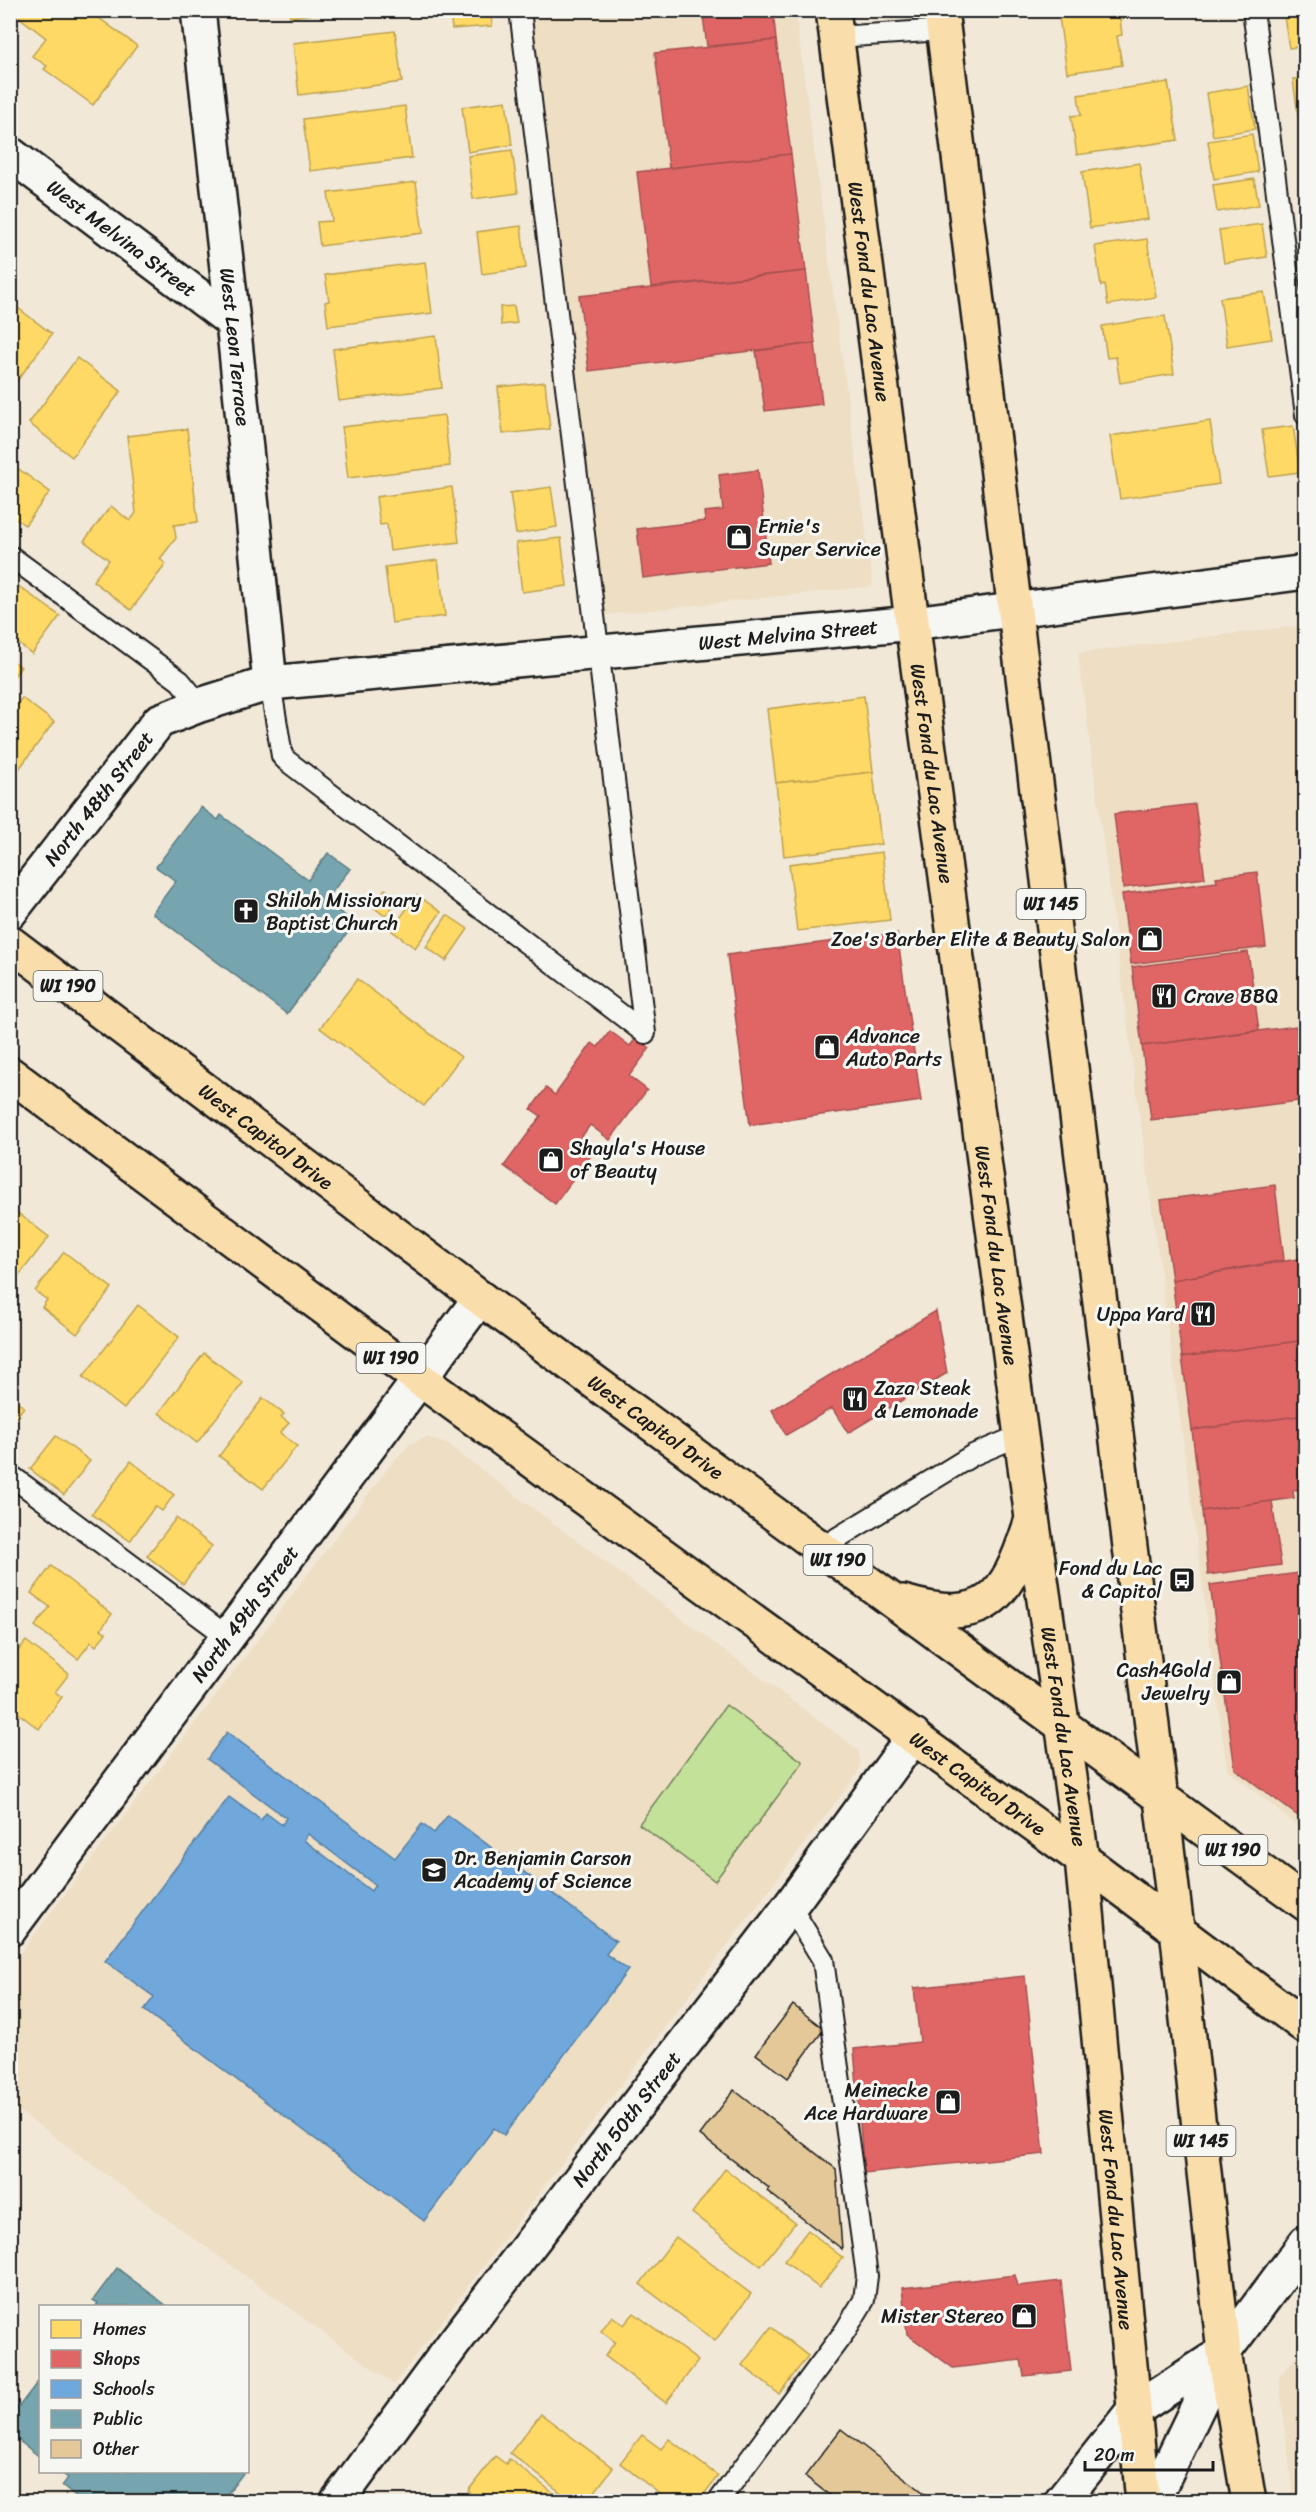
<svg xmlns="http://www.w3.org/2000/svg" width="1316" height="2512" viewBox="0 0 1316 2512" font-family="Sriracha,sans-serif">
	<style>
		.built { fill: #eddec4 }
		.green { fill: #c3e199; stroke: #707e5a; stroke-width: 1.5 }
		.homes { fill: #ffd966; stroke: #bba050; stroke-width: 1.5 }
		.shops { fill: #e06666; stroke: #a55050; stroke-width: 1.5 }
		.schools { fill: #6fa8dc; stroke: #567ea2; stroke-width: 1.5; fill-rule: evenodd }
		.public { fill: #76a5af; stroke: #5b7c83; stroke-width: 1.5 }
		.building { fill: #e4c898; stroke: #1c1c1c; stroke-width: 1.5 }
		.lines { fill: none; stroke-linecap: round; stroke-linejoin: round }
		.service-casing { stroke: #1c1c1c; stroke-width: 24 }
		.minor-casing { stroke: #1c1c1c; stroke-width: 38 }
		.tertiary-casing { stroke: #1c1c1c; stroke-width: 38 }
		.primary-casing { stroke: #1c1c1c; stroke-width: 38 }
		.service { stroke: #f6f6f2; stroke-width: 20 }
		.minor { stroke: #f6f6f2; stroke-width: 33 }
		.tertiary { stroke: #f6f6f2; stroke-width: 33 }
		.primary { stroke: #f9deab; stroke-width: 33 }
		.labels { text-anchor: middle; stroke-width: 6; stroke-linejoin: round; paint-order: stroke }
		.shield { fill: #f6f6f2; stroke: #5d5d5c; stroke-width: 1.5 }
		.shield-label { font-size: 18px; font-weight: bold; fill: #1c1c1c }
		.street-label { font-size: 20px; fill: #1c1c1c; stroke: #f6f6f2 }
		.poi-label { font-size: 20px; fill: #1c1c1c; stroke: #f6f6f2; text-anchor: start }
	</style>
	<rect width="100%" height="100%" fill="#f1e8d7"/>
	<filter id="ink" filterUnits="userSpaceOnUse"><feTurbulence type="fractalNoise" baseFrequency=".0167" numOctaves="2"/><feDisplacementMap in="SourceGraphic" scale="12" xChannelSelector="R" yChannelSelector="G"/><feConvolveMatrix kernelMatrix="1 2 1 2 8 2 1 2 1" color-interpolation-filters="sRGB"/></filter>
	<g filter="url(#ink)">
		<g class="built">
			<path d="M512 11H795L873 586 586 617Z"/>
			<path d="M1305 625V1832L1227 1769 1078 653Z"/>
			<path d="M427 1437 448 1445 858 1750 861 1763 857 1774 394 2384 11 2105 10 1967 393 1462 410 1444Z"/>
			<path d="M1305 2346V2501H1294L1279 2377Z"/>
		</g>
		<path class="green" d="M726 1705 803 1762 715 1881 639 1824Z"/>
		<g class="homes">
			<path d="M10 10H88L137 46 93 105 44 69 47 66 32 56 46 38Z"/>
			<path d="M289 10H343L290 17Z"/>
			<path d="M450 10H491L492 26 452 29Z"/>
			<path d="M1104 10H1119L1122 35 1117 36 1122 65 1067 73 1059 17Z"/>
			<path d="M1283 10H1306V46L1289 48Z"/>
			<path d="M395 31 402 82 299 95 293 43Z"/>
			<path d="M1306 78V122H1299L1293 79Z"/>
			<path d="M1168 82 1178 140 1077 155 1071 116 1081 115 1078 95Z"/>
			<path d="M1248 86 1255 129 1213 136 1206 93Z"/>
			<path d="M506 101 512 145 468 152 462 107Z"/>
			<path d="M405 106 412 158 310 171 303 119Z"/>
			<path d="M1252 134 1258 172 1214 179 1208 141Z"/>
			<path d="M512 150 518 193 473 199 468 156Z"/>
			<path d="M1139 163 1148 219 1090 228 1082 172Z"/>
			<path d="M1254 179 1259 205 1217 212 1213 185Z"/>
			<path d="M416 182 423 233 320 246 317 222 332 221 328 193Z"/>
			<path d="M1262 224 1267 257 1224 263 1219 230Z"/>
			<path d="M521 226 526 268 482 274 477 232Z"/>
			<path d="M1147 239 1156 297 1108 305 1105 285 1101 286 1095 246Z"/>
			<path d="M425 262 432 313 328 326 325 302 329 301 325 275Z"/>
			<path d="M1264 292 1272 339 1227 346 1220 298Z"/>
			<path d="M10 302 52 334 11 389H10Z"/>
			<path d="M514 306 517 323 501 325 500 307Z"/>
			<path d="M1165 316 1174 374 1120 383 1116 357 1107 358 1102 326Z"/>
			<path d="M436 336 442 388 339 401 333 349Z"/>
			<path d="M77 358 121 391 72 457 29 423Z"/>
			<path d="M545 382 550 429 503 434 498 387Z"/>
			<path d="M444 415 450 466 348 478 342 427Z"/>
			<path d="M1210 421 1219 484 1120 499 1110 436Z"/>
			<path d="M1293 426 1300 472 1269 476 1262 430Z"/>
			<path d="M187 429 198 522 174 525 176 538 160 559 166 564 131 610 93 581 109 560 84 541 111 506 130 521 136 513 127 436Z"/>
			<path d="M16 467 50 492 25 525 10 515V474Z"/>
			<path d="M452 487 459 542 390 551 387 524 380 525 376 497Z"/>
			<path d="M551 487 557 527 516 534 510 493Z"/>
			<path d="M561 538 567 586 522 592 516 543Z"/>
			<path d="M438 560 445 616 392 623 385 567Z"/>
			<path d="M10 580 60 616 32 654 10 637Z"/>
			<path d="M10 659 21 667 10 681Z"/>
			<path d="M864 696 873 772 776 783 767 709Z"/>
			<path d="M22 698 54 722 10 781V713Z"/>
			<path d="M873 772 881 844 784 856 776 783Z"/>
			<path d="M882 852 890 920 797 931 789 864Z"/>
			<path d="M385 889 399 899 385 916 372 906Z"/>
			<path d="M417 895 441 912 415 948 391 930Z"/>
			<path d="M447 915 468 929 446 961 426 947Z"/>
			<path d="M357 979 461 1057 424 1106 320 1028Z"/>
			<path d="M10 1207 49 1237 10 1287Z"/>
			<path d="M64 1252 112 1288 77 1334 42 1307 47 1300 35 1291Z"/>
			<path d="M138 1305 179 1337 124 1409 83 1377Z"/>
			<path d="M204 1353 243 1383 197 1443 159 1413Z"/>
			<path d="M10 1397 24 1407 10 1425Z"/>
			<path d="M263 1398 284 1414 281 1417 289 1423 280 1433 297 1446 263 1489 219 1456Z"/>
			<path d="M56 1436 90 1461 64 1495 30 1469Z"/>
			<path d="M131 1461 174 1495 162 1511 155 1506 130 1541 92 1514Z"/>
			<path d="M176 1518 212 1546 183 1584 147 1556Z"/>
			<path d="M51 1566 112 1614 101 1629 106 1633 96 1646 91 1642 78 1659 35 1626 50 1607 31 1593Z"/>
			<path d="M26 1641 69 1674 55 1692 62 1697 39 1729 10 1707V1661Z"/>
			<path d="M725 2169 795 2223 761 2266 692 2213Z"/>
			<path d="M808 2230 843 2258 819 2288 784 2261Z"/>
			<path d="M676 2237 751 2294 715 2341 640 2284Z"/>
			<path d="M634 2313 698 2361 666 2403 605 2356 615 2342 601 2331 612 2316 624 2325Z"/>
			<path d="M771 2327 808 2356 779 2394 742 2365Z"/>
			<path d="M541 2414 613 2468 587 2502H573L510 2453Z"/>
			<path d="M642 2435 661 2449 669 2439 718 2476 698 2502H670L620 2463Z"/>
			<path d="M495 2456 506 2464 509 2459 565 2502H481L468 2491Z"/>
		</g>
		<g class="shops">
			<path d="M705 10H773L776 40 707 46 703 16H706Z"/>
			<path d="M776 40 791 154 669 168 655 53Z"/>
			<path d="M791 154 806 271 651 287 637 172Z"/>
			<path d="M806 271 815 343 589 371 579 296Z"/>
			<path d="M815 343 822 404 765 411 756 351Z"/>
			<path d="M758 470 769 563 643 578 637 529 705 521 704 512 723 510 719 475Z"/>
			<path d="M1195 804 1205 878 1123 888 1114 814Z"/>
			<path d="M1257 872 1266 947 1131 964 1122 894 1217 882 1216 877Z"/>
			<path d="M897 933 921 1101 750 1125 727 955Z"/>
			<path d="M1248 952 1259 1030 1142 1046 1132 967Z"/>
			<path d="M1296 1026 1306 1100 1151 1120 1142 1046Z"/>
			<path d="M610 1031 630 1046 636 1038 650 1048 629 1076 647 1090 610 1140 590 1125 580 1139 595 1150 555 1204 504 1166 541 1116 531 1109 546 1088 555 1095 592 1043 598 1047Z"/>
			<path d="M1275 1185 1284 1260 1172 1280 1161 1200Z"/>
			<path d="M1304 1258 1306 1340 1182 1357 1172 1280Z"/>
			<path d="M936 1311 947 1373 848 1433 832 1408 786 1435 772 1410Z"/>
			<path d="M1306 1340V1415L1192 1430 1182 1357Z"/>
			<path d="M1306 1415V1489L1293 1490 1294 1498 1202 1511 1192 1430Z"/>
			<path d="M1272 1501 1281 1565 1208 1575 1202 1511Z"/>
			<path d="M1306 1572V1822L1235 1769 1210 1585Z"/>
			<path d="M1025 1976 1044 2154 864 2173 854 2049 920 2042 914 1988Z"/>
			<path d="M1015 2275 1018 2286 1061 2281 1071 2371 1024 2376 1021 2360 953 2368 907 2334 902 2288Z"/>
		</g>
		<path class="schools" d="M227 1732 395 1858 422 1824 434 1833 448 1815 616 1941 606 1954 628 1970 504 2135 494 2128 424 2221 144 2010 154 1997 105 1961 229 1797 261 1820 266 1813 282 1825 286 1818 207 1759ZM308 1834 375 1885 371 1891 304 1840Z"/>
		<g class="public">
			<path d="M201 807 218 820 221 815 308 880 328 853 350 869 329 896 340 904 336 909 355 923 287 1014 152 913 176 881 156 867Z"/>
			<path d="M117 2268 167 2306H96L98 2303 93 2300Z"/>
			<path d="M40 2379V2457L10 2434V2418Z"/>
			<path d="M60 2472H244L221 2502H82L62 2486 68 2478Z"/>
		</g>
		<g class="building">
			<path d="M793 2005 824 2029 788 2078 756 2054Z"/>
			<path d="M734 2090 836 2169 842 2249 767 2191 769 2188 700 2135Z"/>
			<path d="M841 2429 936 2502H838L805 2476Z"/>
		</g>
		<g class="lines">
			<defs>
				<g id="service">
					<path d="M1253 10 1306 415"/>
					<path d="M837 37 943 30"/>
					<path d="M10 556 180 681 200 705"/>
					<path d="M270 683 282 756 287 761 645 1033 520 10"/>
					<path d="M10 1475 228 1637"/>
					<path d="M821 1548 973 1455 1021 1435"/>
					<path d="M718 2502 845 2331 864 2300 867 2276 823 1960 790 1906"/>
				</g>
				<g id="minor">
					<path id="s1" d="M198 10 233 322 270 683"/>
					<path id="s2" d="M10 154 233 322"/>
					<path id="s3" d="M10 912 159 721 200 705 270 683 913 623 1306 572"/>
					<path id="s4" d="M10 1929 480 1298"/>
					<path id="s5" d="M337 2502 454 2343 790 1906 914 1736"/>
				</g>
				<g id="tertiary">
					<path d="M1061 2502 1133 2411 1224 2352"/>
					<path d="M1152 2502 1224 2352 1306 2242"/>
				</g>
				<g id="primary">
					<path id="s6" d="M833 10 919 675 1032 1518 1082 1859 1143 2502"/>
					<path d="M941 10 1177 1929 1224 2352 1249 2502"/>
					<path id="s7" d="M10 943 480 1298 1306 1904"/>
					<path id="s8" d="M10 1074 421 1380 1082 1859 1306 2027"/>
					<path d="M903 1602C985 1626 1006 1600 1030 1525"/>
				</g>
			</defs>
			<use href="#service" class="service-casing"/>
			<use href="#minor" class="minor-casing"/>
			<use href="#tertiary" class="tertiary-casing"/>
			<use href="#primary" class="primary-casing"/>
			<use href="#service" class="service"/>
			<use href="#minor" class="minor"/>
			<use href="#tertiary" class="tertiary"/>
			<use href="#primary" class="primary"/>
		</g>
	</g>
	<defs>
		<symbol id="shop-square" viewBox="-11 -11 22 22"><rect x="-9" y="-9" width="18" height="18" rx="4" fill="#1c1c1c" stroke="#f6f6f2"/><path d="M-5-2.5h2.3a2.7 3.5 0 0 1 5.4 0H5L5.5 6h-11ZM-1.5-2.5h3a1.5 2.3 0 0 0-3 0Z" fill="#fff"/></symbol>
		<symbol id="church-square" viewBox="-11 -11 22 22"><rect x="-9" y="-9" width="18" height="18" rx="4" fill="#1c1c1c" stroke="#f6f6f2"/><path d="M-1.2-6h2.4v3.5h3.3v2.4h-3.3V6h-2.4V-.1h-3.3v-2.4h3.3Z" fill="#fff"/></symbol>
		<symbol id="restaurant-square" viewBox="-11 -11 22 22"><rect x="-9" y="-9" width="18" height="18" rx="4" fill="#1c1c1c" stroke="#f6f6f2"/><path d="M-5-6h1v4h1v-4h1v4h1v-4h1v5L-1.5 .5V6h-2V.5L-5-1ZM5-6V6H3V1.5H1.5Q1.5-4 5-6Z" fill="#fff"/></symbol>
		<symbol id="bus-square" viewBox="-11 -11 22 22"><rect x="-9" y="-9" width="18" height="18" rx="4" fill="#1c1c1c" stroke="#f6f6f2"/><path d="M-5-6H5V4H4V6H2V4H-2V6H-4V4H-5ZM-3.5-4V0h7V-4ZM-3.5 1.2v1.5H-2V1.2ZM2 1.2v1.5H3.5V1.2Z" fill="#fff"/></symbol>
		<symbol id="school-square" viewBox="-11 -11 22 22"><rect x="-9" y="-9" width="18" height="18" rx="4" fill="#1c1c1c" stroke="#f6f6f2"/><path d="M0-5L7-2L0 1L-7-2ZM-4 1L0 2.5L4 1V4Q0 6-4 4Z" fill="#fff"/></symbol>
	</defs>
	<g fill-rule="evenodd">
		<use href="#shop-square" x="724" y="522" width="30" height="30"/>
		<use href="#church-square" x="231" y="896" width="30" height="30"/>
		<use href="#shop-square" x="1135" y="924" width="30" height="30"/>
		<use href="#restaurant-square" x="1149" y="981" width="30" height="30"/>
		<use href="#shop-square" x="812" y="1032" width="30" height="30"/>
		<use href="#shop-square" x="536" y="1145" width="30" height="30"/>
		<use href="#restaurant-square" x="1188" y="1299" width="30" height="30"/>
		<use href="#restaurant-square" x="840" y="1384" width="30" height="30"/>
		<use href="#bus-square" x="1167" y="1565" width="30" height="30"/>
		<use href="#shop-square" x="1214" y="1667" width="30" height="30"/>
		<use href="#school-square" x="419" y="1855" width="30" height="30"/>
		<use href="#shop-square" x="933" y="2087" width="30" height="30"/>
		<use href="#shop-square" x="1009" y="2301" width="30" height="30"/>
	</g>
	<g class="labels">
		<g class="shield">
			<rect x="1016.5" y="889" width="69" height="30" rx="4.5"/>
			<rect x="33.5" y="971" width="69" height="30" rx="4.5"/>
			<rect x="356.5" y="1343" width="69" height="30" rx="4.5"/>
			<rect x="803.5" y="1545" width="69" height="30" rx="4.5"/>
			<rect x="1198.5" y="1835" width="69" height="30" rx="4.5"/>
			<rect x="1166.5" y="2126" width="69" height="30" rx="4.5"/>
		</g>
		<g class="shield-label">
			<text x="1051" y="910">WI 145</text>
			<text x="68" y="992">WI 190</text>
			<text x="391" y="1364">WI 190</text>
			<text x="838" y="1566">WI 190</text>
			<text x="1233" y="1856">WI 190</text>
			<text x="1201" y="2147">WI 145</text>
		</g>
		<g class="street-label">
			<text dy="7" stroke="none"><textPath href="#s2" startOffset="140">West Melvina Street</textPath></text>
			<text dy="7" stroke="none"><textPath href="#s6" startOffset="284">West Fond du Lac Avenue</textPath></text>
			<text dy="7" stroke="none"><textPath href="#s1" startOffset="339">West Leon Terrace</textPath></text>
			<text dy="7" stroke="none"><textPath href="#s3" startOffset="880">West Melvina Street</textPath></text>
			<text dy="7" stroke="none"><textPath href="#s6" startOffset="770">West Fond du Lac Avenue</textPath></text>
			<text dy="7" stroke="none"><textPath href="#s3" startOffset="144">North 48th Street</textPath></text>
			<text dy="7" stroke="none"><textPath href="#s7" startOffset="321">West Capitol Drive</textPath></text>
			<text dy="7" stroke="none"><textPath href="#s6" startOffset="1256">West Fond du Lac Avenue</textPath></text>
			<text dy="7" stroke="none"><textPath href="#s7" startOffset="807">West Capitol Drive</textPath></text>
			<text dy="7" stroke="none"><textPath href="#s4" startOffset="393">North 49th Street</textPath></text>
			<text dy="7" stroke="none"><textPath href="#s6" startOffset="1742">West Fond du Lac Avenue</textPath></text>
			<text dy="7" stroke="none"><textPath href="#s8" startOffset="1200">West Capitol Drive</textPath></text>
			<text dy="7" stroke="none"><textPath href="#s5" startOffset="480">North 50th Street</textPath></text>
			<text dy="7" stroke="none"><textPath href="#s6" startOffset="2228">West Fond du Lac Avenue</textPath></text>
		</g>
		<g class="poi-label">
			<text x="758" y="533">Ernie's<tspan x="758" dy="23">Super Service</tspan></text>
			<text x="266" y="907">Shiloh Missionary<tspan x="266" dy="23">Baptist Church</tspan></text>
			<text x="1130" y="946" text-anchor="end">Zoe's Barber Elite &amp; Beauty Salon</text>
			<text x="1184" y="1003">Crave BBQ</text>
			<text x="846" y="1043">Advance<tspan x="846" dy="23">Auto Parts</tspan></text>
			<text x="570" y="1155">Shayla's House<tspan x="570" dy="23">of Beauty</tspan></text>
			<text x="1184" y="1321" text-anchor="end">Uppa Yard</text>
			<text x="874" y="1395">Zaza Steak<tspan x="874" dy="23">&amp; Lemonade</tspan></text>
			<text x="1162" y="1575" text-anchor="end">Fond du Lac<tspan x="1162" dy="23">&amp; Capitol</tspan></text>
			<text x="1210" y="1677" text-anchor="end">Cash4Gold<tspan x="1210" dy="23">Jewelry</tspan></text>
			<text x="454" y="1865">Dr. Benjamin Carson<tspan x="454" dy="23">Academy of Science</tspan></text>
			<text x="928" y="2097" text-anchor="end">Meinecke<tspan x="928" dy="23">Ace Hardware</tspan></text>
			<text x="1004" y="2323" text-anchor="end">Mister Stereo</text>
		</g>
	</g>
	<rect width="1316" height="2512" fill="none" stroke="#f6f6f2" stroke-width="36"/>
	<rect x="18" y="18" width="1280" height="2476" fill="none" stroke="#1c1c1c" stroke-width="2" filter="url(#ink)"/>
	<rect x="39" y="2305" width="210" height="168" fill="#f6f6f2" stroke="#9f9f9c" stroke-width="1.5"/>
	<rect x="51" y="2320" width="30" height="18" fill="#ffd966" stroke="#9f9f9c" stroke-width="1.5"/>
	<text x="93" y="2335" font-size="18" fill="#1c1c1c">Homes</text>
	<rect x="51" y="2350" width="30" height="18" fill="#e06666" stroke="#9f9f9c" stroke-width="1.5"/>
	<text x="93" y="2365" font-size="18" fill="#1c1c1c">Shops</text>
	<rect x="51" y="2380" width="30" height="18" fill="#6fa8dc" stroke="#9f9f9c" stroke-width="1.5"/>
	<text x="93" y="2395" font-size="18" fill="#1c1c1c">Schools</text>
	<rect x="51" y="2410" width="30" height="18" fill="#76a5af" stroke="#9f9f9c" stroke-width="1.5"/>
	<text x="93" y="2425" font-size="18" fill="#1c1c1c">Public</text>
	<rect x="51" y="2440" width="30" height="18" fill="#e4c898" stroke="#9f9f9c" stroke-width="1.5"/>
	<text x="93" y="2455" font-size="18" fill="#1c1c1c">Other</text>
	<path d="M1085 2461v9h128v-9" fill="none" stroke="#1c1c1c" stroke-width="3"/>
	<text x="1094" y="2461" font-size="18" fill="#1c1c1c" stroke="#f6f6f2" stroke-width="4.5" paint-order="stroke">20 m</text>
</svg>
